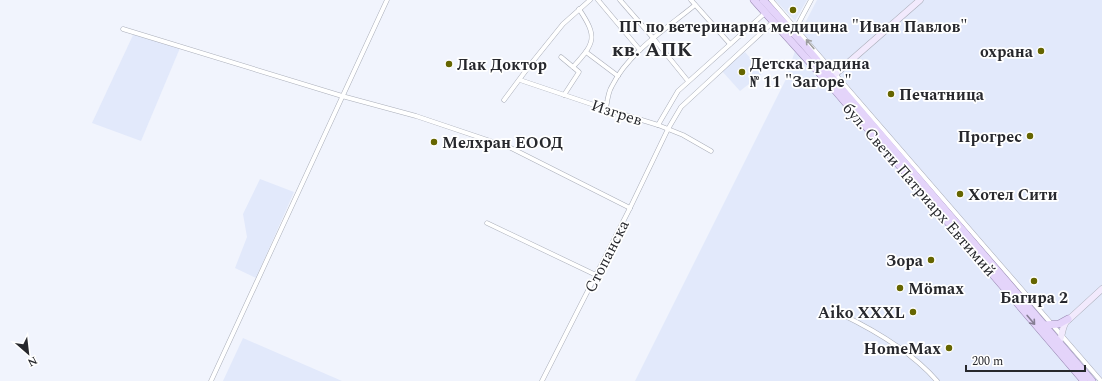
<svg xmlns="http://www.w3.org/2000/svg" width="1102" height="381" viewBox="0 0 1102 381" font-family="Spectral,serif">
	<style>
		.built { fill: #e2e9fb }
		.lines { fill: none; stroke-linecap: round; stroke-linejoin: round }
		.street-casing { stroke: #aaaeb9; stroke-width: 5 }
		.secondary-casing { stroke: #aaaeb9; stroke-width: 7 }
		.primary-casing { stroke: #9686b0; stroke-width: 8 }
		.street { stroke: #fff; stroke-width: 4 }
		.secondary { stroke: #f2eafd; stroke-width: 6 }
		.primary { stroke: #e4d4fa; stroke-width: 7 }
		.oneway { stroke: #9e9ea0 }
		.oneway2 { stroke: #867e94 }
		.poi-dot { fill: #656500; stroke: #fff; stroke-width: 1.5 }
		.labels { text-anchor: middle; stroke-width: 3.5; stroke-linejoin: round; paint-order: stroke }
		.poi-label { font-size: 16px; font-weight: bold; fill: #27282d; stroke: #fff; text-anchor: start }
		.street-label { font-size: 16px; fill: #27282d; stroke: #fff }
		.district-label { font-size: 20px; font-weight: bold; fill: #27282d; stroke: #fff }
	</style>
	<rect width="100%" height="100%" fill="#f1f4fd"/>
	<g class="built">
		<path d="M775 0H807L795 21Z"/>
		<path d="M817 0H1102V381H635L786 79 802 29Z"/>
		<path d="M134 33 180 48 141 141 92 123Z"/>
		<path d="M745 52 763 73 740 91 722 71Z"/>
		<path d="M260 179 294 192 256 278 235 268 247 237 243 214Z"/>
		<path d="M243 338 342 381H223Z"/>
	</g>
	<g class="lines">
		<defs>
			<g id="street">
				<path d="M598 0 640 50"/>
				<path d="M620 0 654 39 688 81"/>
				<path d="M691 0 730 44"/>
				<path d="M771 0 1101 381"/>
				<path d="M123 29 342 96 416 116 511 148 630 208"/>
				<path d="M795 30 811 0"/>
				<path d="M586 52 618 76"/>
				<path d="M561 57 579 72 564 95"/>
				<path d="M573 67C595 43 598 37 579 9"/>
				<path d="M520 80 606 109 658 125 683 135 711 151"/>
				<path d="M504 100 530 65 563 24 590 0"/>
				<path d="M606 109C607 102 608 92 612 86 628 53 667 28 695 5"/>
				<path d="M658 125 678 91 765 13"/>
				<path d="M487 223 596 275"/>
				<path d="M841 314C874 330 913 353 937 381"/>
				<path d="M211 381 387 0"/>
				<path d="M542 381 630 208 668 129 681 107 773 22"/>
			</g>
			<g id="secondary">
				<path d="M832 77 920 0"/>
				<path d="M1057 345C1063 338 1061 329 1066 322L1102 289"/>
			</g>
			<g id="primary">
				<path d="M754 0 833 88 1084 381"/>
				<path d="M763 0 804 45 1092 381"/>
				<path d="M1044 325 1059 324 1068 319"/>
			</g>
		</defs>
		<use href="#street" class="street-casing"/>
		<use href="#secondary" class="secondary-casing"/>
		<use href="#primary" class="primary-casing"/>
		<use href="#street" class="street"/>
		<use href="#secondary" class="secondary"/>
		<use href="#primary" class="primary"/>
	</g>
	<defs><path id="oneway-shaft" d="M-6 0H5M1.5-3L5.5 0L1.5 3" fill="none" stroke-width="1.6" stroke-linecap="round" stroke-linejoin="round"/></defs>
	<use class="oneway" href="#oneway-shaft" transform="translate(810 44) rotate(-130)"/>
	<use class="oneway2" href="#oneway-shaft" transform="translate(1031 320) rotate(50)"/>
	<g class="poi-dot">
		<circle cx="793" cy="10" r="4"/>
		<circle cx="1041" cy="51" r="4"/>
		<circle cx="449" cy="64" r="4"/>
		<circle cx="742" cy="72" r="4"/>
		<circle cx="891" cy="94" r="4"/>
		<circle cx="1030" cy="136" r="4"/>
		<circle cx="434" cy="142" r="4"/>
		<circle cx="960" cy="194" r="4"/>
		<circle cx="931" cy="260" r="4"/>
		<circle cx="1034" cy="281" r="4"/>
		<circle cx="900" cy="288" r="4"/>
		<circle cx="913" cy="312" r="4"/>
		<circle cx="949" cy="348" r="4"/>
	</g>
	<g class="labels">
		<g class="poi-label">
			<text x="793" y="32" text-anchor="middle">ПГ по ветеринарна медицина "Иван Павлов"</text>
			<text x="1033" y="57" text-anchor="end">охрана</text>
			<text x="750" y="69">Детска градина<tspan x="750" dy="18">№ 11 "Загоре"</tspan></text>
			<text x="457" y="70">Лак Доктор</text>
			<text x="899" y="100">Печатница</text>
			<text x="1022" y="142" text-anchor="end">Прогрес</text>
			<text x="442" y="148">Мелхран ЕООД</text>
			<text x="968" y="200">Хотел Сити</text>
			<text x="923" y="266" text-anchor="end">Зора</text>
			<text x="908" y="294">Mömax</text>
			<text x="1034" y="303" text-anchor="middle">Багира 2</text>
			<text x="905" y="318" text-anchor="end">Aiko XXXL</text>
			<text x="941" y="354" text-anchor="end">HomeMax</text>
		</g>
		<g class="street-label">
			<text transform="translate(617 112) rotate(18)" y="6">Изгрев</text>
			<text transform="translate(920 189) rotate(49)" y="6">бул. Свети Патриарх Евтимий</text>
			<text transform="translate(606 256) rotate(-63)" y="6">Стопанска</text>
		</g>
		<g class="district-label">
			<text x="652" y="56">кв. АПК</text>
		</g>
	</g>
	<g transform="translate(28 353) rotate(152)" stroke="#ffffff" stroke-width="3" paint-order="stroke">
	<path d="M0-3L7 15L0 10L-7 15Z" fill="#27282d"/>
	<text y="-6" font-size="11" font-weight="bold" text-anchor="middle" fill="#27282d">N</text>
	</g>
	<path d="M966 365v6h119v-6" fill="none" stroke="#27282d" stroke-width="2"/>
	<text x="972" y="365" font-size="12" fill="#27282d" stroke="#ffffff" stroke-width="3" paint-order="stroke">200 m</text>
</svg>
